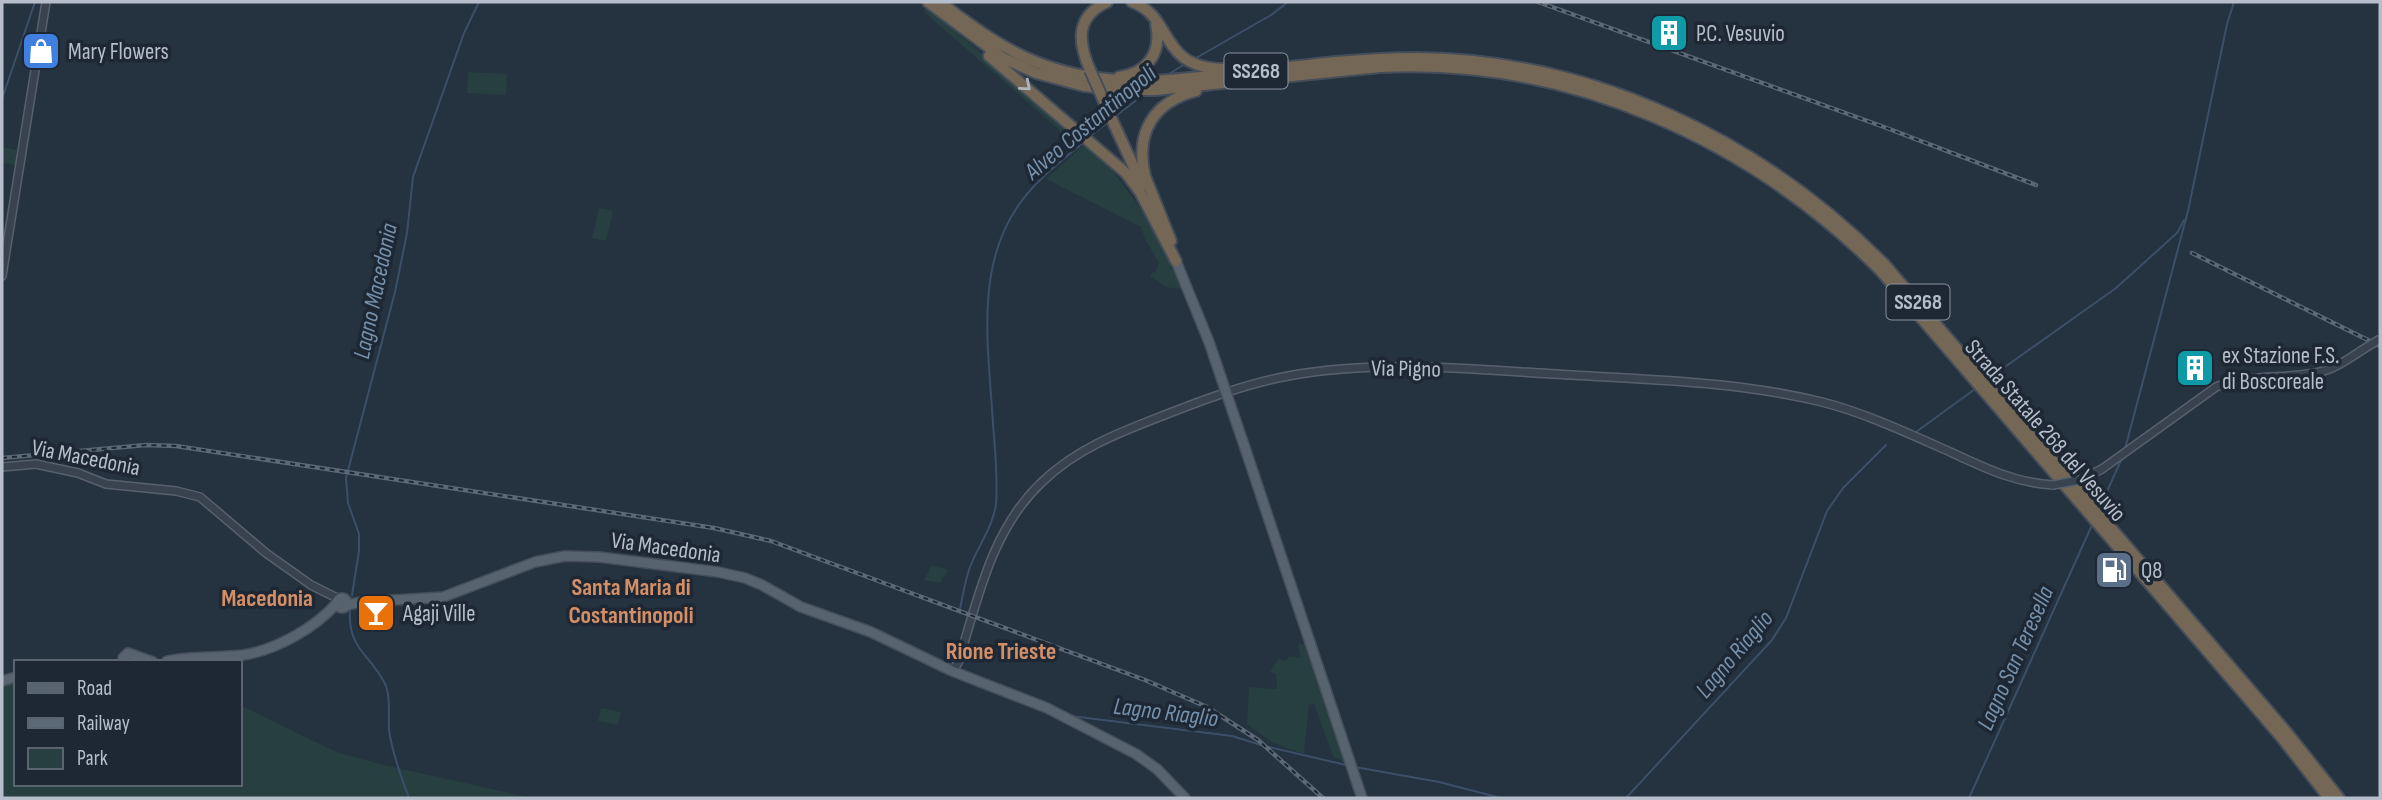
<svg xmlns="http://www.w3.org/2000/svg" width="2382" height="800" viewBox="0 0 2382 800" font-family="'Sofia Sans Condensed',sans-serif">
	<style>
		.green { fill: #273f40 }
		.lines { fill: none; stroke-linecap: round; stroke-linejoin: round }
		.stream { stroke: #3b5068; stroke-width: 2 }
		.minor-casing { stroke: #57616d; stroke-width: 10 }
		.major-casing { stroke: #454f5b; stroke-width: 12 }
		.highway-casing { stroke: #444e5a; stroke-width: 14 }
		.minor { stroke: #39434f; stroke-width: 7 }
		.major { stroke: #57636f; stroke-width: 9 }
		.highway { stroke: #756756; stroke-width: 10 }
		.rail-casing { stroke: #5b6876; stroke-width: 4.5 }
		.rail { stroke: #1e2834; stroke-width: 2; stroke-dasharray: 5; stroke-linecap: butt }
		.minor-bridge-casing { stroke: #57616d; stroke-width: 10; stroke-linecap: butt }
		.major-bridge-casing { stroke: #454f5b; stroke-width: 12; stroke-linecap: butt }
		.highway-bridge-casing { stroke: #444e5a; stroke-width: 14; stroke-linecap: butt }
		.minor-bridge { stroke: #39434f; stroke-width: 7 }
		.major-bridge { stroke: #57636f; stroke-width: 9 }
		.highway-bridge { stroke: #756756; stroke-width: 10 }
		.oneway { stroke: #afb5be }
		.labels { text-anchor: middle; stroke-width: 7; stroke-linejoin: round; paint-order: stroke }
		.shield { fill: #1e2834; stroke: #88919d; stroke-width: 2 }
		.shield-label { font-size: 21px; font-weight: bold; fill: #b5beca }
		.poi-label { font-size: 23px; fill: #b5beca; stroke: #1e2834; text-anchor: start }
		.street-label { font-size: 23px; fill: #b5beca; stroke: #1e2834 }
		.water-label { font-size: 24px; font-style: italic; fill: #7691ac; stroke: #1e2834 }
		.neighbourhood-label { font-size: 24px; font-weight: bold; fill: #d58f66; stroke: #1e2834 }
	</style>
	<rect width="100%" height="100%" fill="#25323f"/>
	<g class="green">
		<path d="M926 6 1083 139 1073 148 1056 127 924 12Z"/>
		<path d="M468 72 507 74 506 95 467 93Z"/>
		<path d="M1086 143C1130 184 1159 236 1186 290L1166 287 1150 276 1152 272 1155 273 1159 263 1145 239 1141 227 1046 179Z"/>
		<path d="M2 147 17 150 15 165 2 163Z"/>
		<path d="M599 208 613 211 606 241 592 238Z"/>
		<path d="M932 565 948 570 940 583 924 580Z"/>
		<path d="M1298 644H1307L1347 764 1333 756 1314 704 1309 705 1304 754 1273 743 1247 724 1249 687 1277 689 1276 674 1270 672 1278 659 1286 661 1289 656 1300 658Z"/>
		<path d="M16 675V784H240V705L336 752 380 764 532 798H2V679Z"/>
		<path d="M601 708 621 712 618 725 598 721Z"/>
	</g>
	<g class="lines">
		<g class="stream">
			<path d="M1196 58 1271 15 1288 2"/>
			<path d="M1169 74 1185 64"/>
			<path d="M2 99 35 2"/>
			<path d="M1117 115 1143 95"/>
			<path d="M1089 137 1107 123"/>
			<path d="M1988 379 2116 288 2177 233 2184 220"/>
			<path d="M1916 432 1975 389"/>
			<path d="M2125 449 2188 211 2227 24 2234 2"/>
			<path d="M2100 507 2122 458"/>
			<path d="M352 595 359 551V534L348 503 346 478 395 292 407 233 413 177 464 33 479 2"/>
			<path d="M350 609C347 650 372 655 386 686 391 699 388 716 389 730 392 752 401 777 409 798"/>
			<path d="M960 609C963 595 965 580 970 567 978 546 993 527 996 504 998 477 995 450 993 424 989 352 974 269 1018 206 1035 181 1060 162 1083 143"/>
			<path d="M1071 716 1232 736 1261 745"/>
			<path d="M1269 747 1346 765"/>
			<path d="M1355 767 1439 782 1501 798"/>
			<path d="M1626 798 1772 640 1786 618 1827 511 1843 488 1886 445"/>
			<path d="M1969 798 2092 525"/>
		</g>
		<defs>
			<g id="minor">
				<path d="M2 276 46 2"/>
				<path d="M2 467 36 464 78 473 106 484 176 491 200 497 266 553 311 585 339 599"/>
				<path d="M2080 480 2102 469 2216 387C2249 373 2289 380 2324 371 2338 367 2350 358 2362 350"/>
				<path d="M952 671 958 663C978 599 991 530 1042 482 1076 449 1118 433 1162 416 1203 400 1245 384 1288 376 1383 359 1477 370 1572 375 1656 380 1740 382 1822 402 1865 413 1905 432 1946 450 1981 466 2014 483 2053 485"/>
			</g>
			<g id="major">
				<path d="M1176 261 1209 342"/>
				<path d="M1244 445 1362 798"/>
				<circle cx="342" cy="603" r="5"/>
				<path d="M347 605 362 602 443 597 535 562 565 556 599 557 718 572 745 578 762 585 801 607 871 632 952 671 1047 708 1136 754 1157 769 1185 798"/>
				<path d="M167 661C191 656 218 658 243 655 276 650 315 628 337 603"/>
				<path d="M123 662V658L128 653 153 662"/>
				<path d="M2 681 16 677"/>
			</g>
			<g id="highway">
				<path d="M928 2 1003 58 1036 73 1084 86 1123 90H1155L1380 67C1567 57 1749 139 1880 270L2282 738 2329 798"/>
				<path d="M940 2C1012 58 1059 82 1152 81 1240 76 1328 58 1416 58 1593 59 1763 141 1885 265L2288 734 2339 798"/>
				<path d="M1132 2C1175 17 1157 69 1226 69"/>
				<path d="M989 56 1126 173 1140 192 1176 261"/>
				<path d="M1090 70C1078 42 1075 17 1107 2"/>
				<path d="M1119 77C1148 73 1162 52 1156 24"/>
				<path d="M1114 124 1142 185"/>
				<path d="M1171 241 1145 176C1135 133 1153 102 1196 91"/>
			</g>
		</defs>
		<use href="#minor" class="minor-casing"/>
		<use href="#major" class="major-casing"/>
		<use href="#highway" class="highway-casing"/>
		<use href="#minor" class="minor"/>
		<use href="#major" class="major"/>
		<use href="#highway" class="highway"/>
		<defs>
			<g id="rail">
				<path d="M1538 2 1884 127 2036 185"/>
				<path d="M2192 253 2380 346"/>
				<path d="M2 458 146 445 176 446 714 528 771 541 1145 680 1207 707 1258 740 1323 798"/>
			</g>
		</defs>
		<use href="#rail" class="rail-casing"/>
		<use href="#rail" class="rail"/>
		<defs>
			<g id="minor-bridge">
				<path d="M2362 350 2380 339"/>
				<path d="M2053 485 2080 480"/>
			</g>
			<path id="major-bridge" d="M1209 342 1244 445"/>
			<path id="highway-bridge" d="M1090 70 1114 124"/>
		</defs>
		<use href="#minor-bridge" class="minor-bridge-casing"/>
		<use href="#major-bridge" class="major-bridge-casing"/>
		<use href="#highway-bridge" class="highway-bridge-casing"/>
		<use href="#minor-bridge" class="minor-bridge"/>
		<use href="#major-bridge" class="major-bridge"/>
		<use href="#highway-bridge" class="highway-bridge"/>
	</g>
	<defs><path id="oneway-chevron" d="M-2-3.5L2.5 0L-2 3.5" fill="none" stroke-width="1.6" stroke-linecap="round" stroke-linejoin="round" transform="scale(1.75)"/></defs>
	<use class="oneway" href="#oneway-chevron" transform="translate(1026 86) rotate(40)"/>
	<defs>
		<symbol id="building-square" viewBox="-11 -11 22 22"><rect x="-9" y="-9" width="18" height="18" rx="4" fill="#0f9aa8" stroke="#1e2834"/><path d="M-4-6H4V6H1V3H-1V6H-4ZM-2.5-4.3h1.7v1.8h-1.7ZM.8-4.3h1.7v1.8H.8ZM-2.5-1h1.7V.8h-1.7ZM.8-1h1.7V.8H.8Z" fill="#fff"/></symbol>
		<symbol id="shop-square" viewBox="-11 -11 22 22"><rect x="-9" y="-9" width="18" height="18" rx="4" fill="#3f7fe0" stroke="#1e2834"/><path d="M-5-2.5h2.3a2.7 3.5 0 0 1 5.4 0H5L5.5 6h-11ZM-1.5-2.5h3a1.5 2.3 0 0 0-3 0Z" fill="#fff"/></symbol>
		<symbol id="fuel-square" viewBox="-11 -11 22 22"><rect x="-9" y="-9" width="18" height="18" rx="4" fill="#5c6f8a" stroke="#1e2834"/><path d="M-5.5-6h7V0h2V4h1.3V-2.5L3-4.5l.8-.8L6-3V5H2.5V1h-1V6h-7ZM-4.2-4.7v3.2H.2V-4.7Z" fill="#fff"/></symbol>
		<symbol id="bar-square" viewBox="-11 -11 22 22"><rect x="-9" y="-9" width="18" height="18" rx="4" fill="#e8710a" stroke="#1e2834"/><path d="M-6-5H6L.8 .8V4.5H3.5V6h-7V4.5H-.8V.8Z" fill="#fff"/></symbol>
	</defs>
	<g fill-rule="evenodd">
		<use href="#building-square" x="1647" y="11" width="44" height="44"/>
		<use href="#shop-square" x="19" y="29" width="44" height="44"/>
		<use href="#building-square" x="2173" y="346" width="44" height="44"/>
		<use href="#fuel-square" x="2092" y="548" width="44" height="44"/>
		<use href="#bar-square" x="354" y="591" width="44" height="44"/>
	</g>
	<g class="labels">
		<g class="shield">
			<rect x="1224.5" y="53.5" width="63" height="35" rx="5"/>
			<rect x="1886.5" y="284.5" width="63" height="35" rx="5"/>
		</g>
		<g class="shield-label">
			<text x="1256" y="78">SS268</text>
			<text x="1918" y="309">SS268</text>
		</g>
		<g class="poi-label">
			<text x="1696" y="41">P.C. Vesuvio</text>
			<text x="68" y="59">Mary Flowers</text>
			<text x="2222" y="363">ex Stazione F.S.<tspan x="2222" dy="26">di Boscoreale</tspan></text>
			<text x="2141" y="578">Q8</text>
			<text x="403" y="621">Agaji Ville</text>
		</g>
		<g class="street-label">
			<text transform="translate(1406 368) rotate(1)" y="8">Via Pigno</text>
			<text transform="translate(2046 430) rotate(49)" y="8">Strada Statale 268 del Vesuvio</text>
			<text transform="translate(86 457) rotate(11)" y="8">Via Macedonia</text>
			<text transform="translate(666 547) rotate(8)" y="8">Via Macedonia</text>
		</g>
		<g class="water-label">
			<text transform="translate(1090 122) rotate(-40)" y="8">Alveo Costantinopoli</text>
			<text transform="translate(375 291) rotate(-78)" y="8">Lagno Macedonia</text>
			<text transform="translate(1734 654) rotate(-50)" y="8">Lagno Riaglio</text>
			<text transform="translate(2015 658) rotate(-66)" y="8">Lagno San Teresella</text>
			<text transform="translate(1166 712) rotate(7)" y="8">Lagno Riaglio</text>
		</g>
		<g class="neighbourhood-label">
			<text x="631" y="595">Santa Maria di<tspan x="631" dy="28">Costantinopoli</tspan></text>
			<text x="267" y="606">Macedonia</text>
			<text x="1001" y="659">Rione Trieste</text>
		</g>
	</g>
	<rect width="2382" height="800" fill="none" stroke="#b5beca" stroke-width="7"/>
	<rect x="14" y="660" width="228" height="126" fill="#1e2834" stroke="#5a6470" stroke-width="2"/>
	<rect x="28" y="683" width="35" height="10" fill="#57636f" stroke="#5a6470" stroke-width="2"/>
	<text x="77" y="695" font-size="21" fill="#b5beca">Road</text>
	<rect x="28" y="718" width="35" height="10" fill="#5b6876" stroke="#5a6470" stroke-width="2"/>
	<text x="77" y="730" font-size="21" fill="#b5beca">Railway</text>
	<rect x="28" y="748" width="35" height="21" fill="#273f40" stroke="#5a6470" stroke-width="2"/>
	<text x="77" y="765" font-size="21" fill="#b5beca">Park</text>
</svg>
